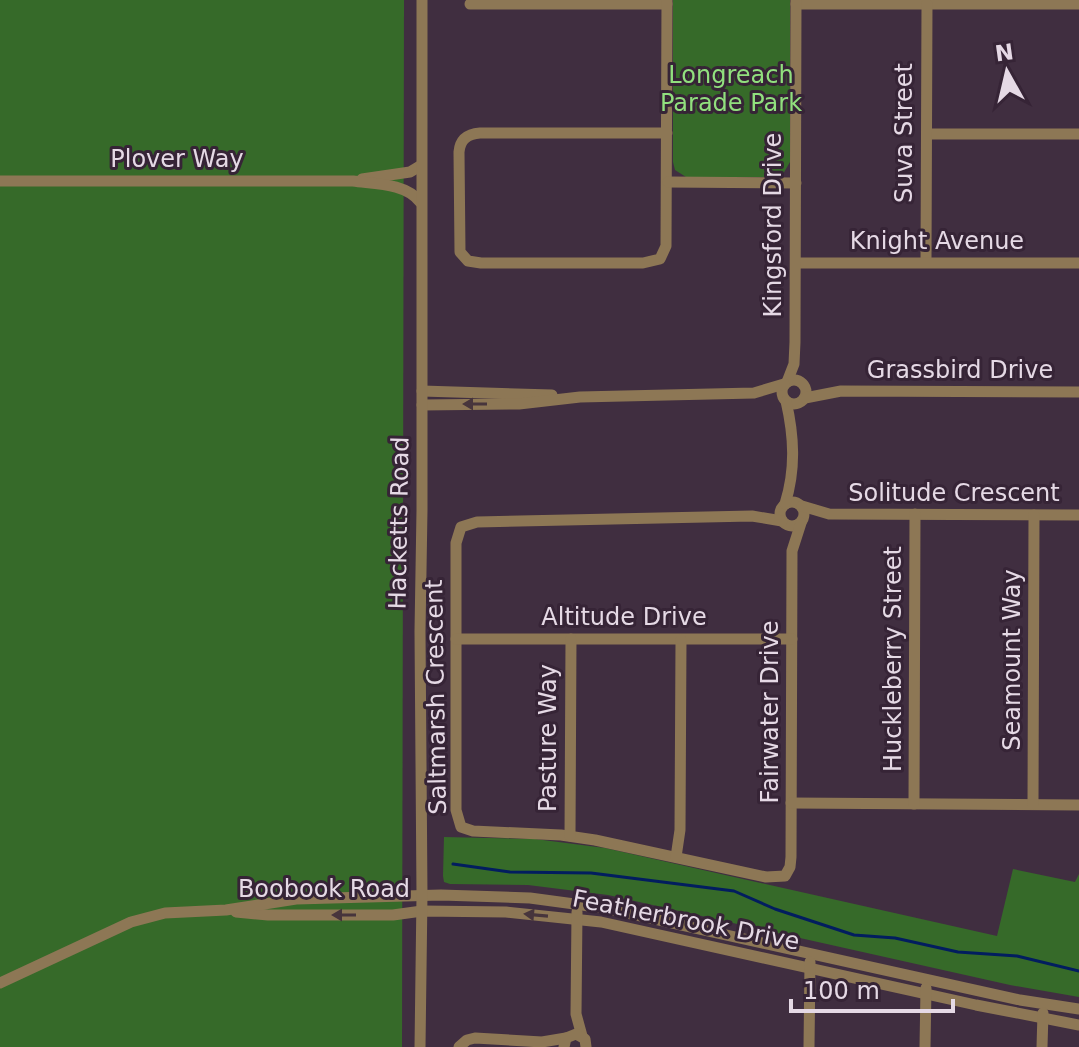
<svg xmlns="http://www.w3.org/2000/svg" width="1079" height="1047" viewBox="0 0 1079 1047" font-family="'DejaVu Sans',sans-serif">
	<style>
		.green { fill: #366a29 }
		.lines { fill: none; stroke-linecap: round; stroke-linejoin: round }
		.stream { stroke: #021d5f; stroke-width: 3 }
		.minor { stroke: #8d7755; stroke-width: 11 }
		.oneway { fill: #47353c }
		.labels { text-anchor: middle; stroke-width: 6; stroke-linejoin: round; paint-order: stroke }
		.park-label { font-size: 24px; fill: #91e07e; stroke: #362436 }
		.street-label { font-size: 24px; fill: #e5d9e5; stroke: #362436 }
	</style>
	<rect width="100%" height="100%" fill="#402e40"/>
	<g class="green">
		<path d="M0 0H404L402 1047H0Z"/>
		<path d="M673 0H790V162L783 174 772 177H686L675 170 673 162Z"/>
		<path d="M444 837 535 839 605 848 997 936 1013 869 1075 882 1079 874V997L1010 985 608 895 528 885 450 884 444 882 443 876Z"/>
	</g>
	<g class="lines">
		<path class="stream" d="M453 864 510 872 591 873 734 891 775 909 854 935 895 938 958 952 1017 956 1079 971"/>
		<g class="minor">
			<path d="M470 4H667"/>
			<path d="M796 4H1079"/>
			<path d="M667 133H480C468 134 460 139 459 152L460 252 468 261 481 263H643L660 259 666 246 667 0"/>
			<path d="M927 134H1079"/>
			<path d="M362 179 410 172 420 166"/>
			<path d="M0 181H353C374 184 406 183 420 202"/>
			<path d="M668 182 796 183"/>
			<path d="M926 262 927 4"/>
			<path d="M796 263H1079"/>
			<circle cx="794" cy="392" r="12"/>
			<path d="M787 382 794 364 795 342 796 0"/>
			<path d="M422 391 552 395"/>
			<path d="M805 398 841 391 1079 392"/>
			<path d="M422 405 519 404 580 397 754 393 784 384"/>
			<circle cx="792" cy="514" r="12"/>
			<path d="M785 504C796 469 794 436 786 401"/>
			<path d="M802 506 829 514 1079 515"/>
			<path d="M782 521 752 516 477 522 461 527 456 543V810L461 827 473 831 561 835 595 840 766 877 785 876 790 867 791 857 792 551 801 523"/>
			<path d="M456 639H792"/>
			<path d="M791 803 1079 805"/>
			<path d="M914 804 915 514"/>
			<path d="M1033 804 1034 515"/>
			<path d="M570 836 571 639"/>
			<path d="M676 857 680 830 681 640"/>
			<path d="M236 912 268 915H393L422 911 506 912 601 922 976 1005 1079 1025"/>
			<path d="M577 912 576 1014 582 1036"/>
			<path d="M0 983 131 922 165 913 226 910 296 899 441 895 530 898 604 908 1020 1000 1079 1009"/>
			<path d="M420 1047 422 895 420 631 422 510V0"/>
			<path d="M459 1047 467 1040 475 1038 542 1042 566 1038"/>
			<path d="M564 1047 566 1038 576 1034 585 1039 586 1047"/>
			<path d="M809 1047 810 962"/>
			<path d="M925 1047 926 988"/>
			<path d="M1042 1047 1043 1013"/>
		</g>
	</g>
	<defs><path id="oneway-solid" d="M-6-.8H1V-3.2L6.5 0L1 3.2V.8H-6Z" transform="scale(2)"/></defs>
	<g class="oneway">
		<use href="#oneway-solid" transform="translate(475 404) rotate(-180)"/>
		<use href="#oneway-solid" transform="translate(344 915) rotate(180)"/>
		<use href="#oneway-solid" transform="translate(536 915) rotate(-175)"/>
	</g>
	<g class="labels">
		<g class="park-label">
			<text x="731" y="83">Longreach<tspan x="731" dy="28">Parade Park</tspan></text>
		</g>
		<g class="street-label">
			<text transform="translate(904 133) rotate(-90)" y="8">Suva Street</text>
			<text x="177" y="167">Plover Way</text>
			<text transform="translate(773 225) rotate(-90)" y="8">Kingsford Drive</text>
			<text x="937" y="249">Knight Avenue</text>
			<text x="960" y="378">Grassbird Drive</text>
			<text x="954" y="501">Solitude Crescent</text>
			<text transform="translate(399 523) rotate(-89)" y="8">Hacketts Road</text>
			<text x="624" y="625">Altitude Drive</text>
			<text transform="translate(893 659) rotate(-90)" y="8">Huckleberry Street</text>
			<text transform="translate(1012 660) rotate(-90)" y="8">Seamount Way</text>
			<text transform="translate(436 697) rotate(-91)" y="8">Saltmarsh Crescent</text>
			<text transform="translate(770 712) rotate(-90)" y="8">Fairwater Drive</text>
			<text transform="translate(548 738) rotate(-90)" y="8">Pasture Way</text>
			<text x="324" y="897">Boobook Road</text>
			<text transform="translate(686 920) rotate(11)" y="8">Featherbrook Drive</text>
		</g>
	</g>
	<g transform="translate(1007 72) rotate(352)" stroke="#362436" stroke-width="6" paint-order="stroke">
	<path d="M0-6L14 30L0 20L-14 30Z" fill="#e5d9e5"/>
	<text y="-12" font-size="22" font-weight="bold" text-anchor="middle" fill="#e5d9e5">N</text>
	</g>
	<path d="M791 999v12h162v-12" fill="none" stroke="#e5d9e5" stroke-width="4"/>
	<text x="803" y="999" font-size="24" fill="#e5d9e5" stroke="#362436" stroke-width="6" paint-order="stroke">100 m</text>
</svg>
